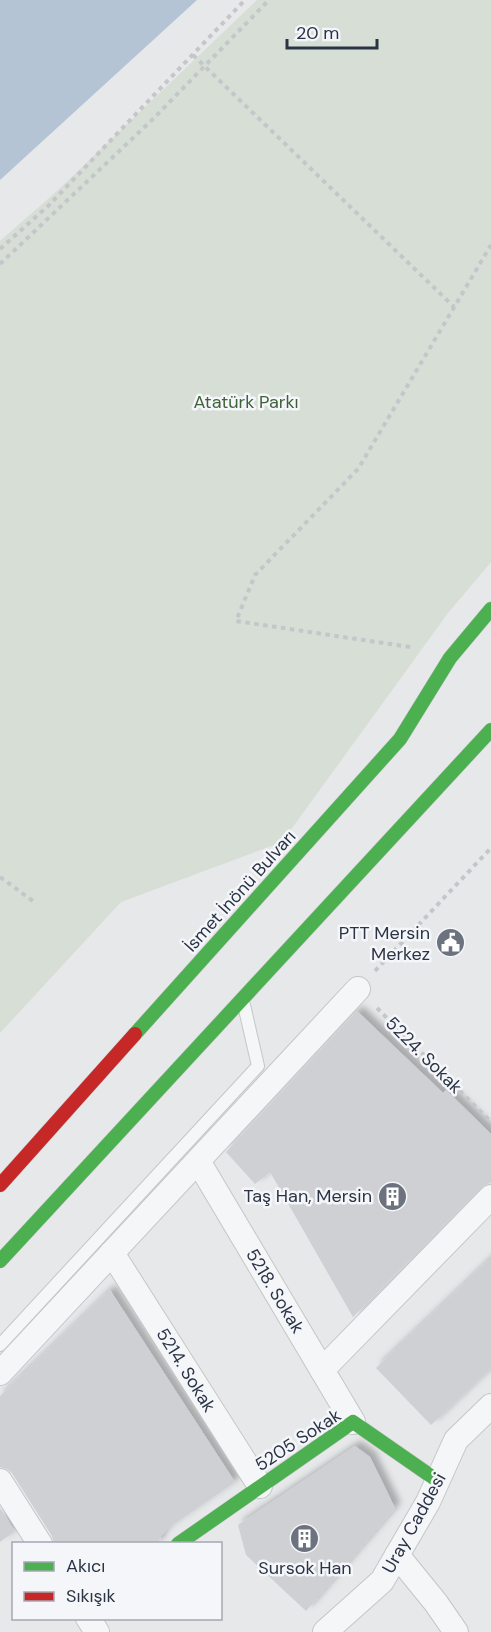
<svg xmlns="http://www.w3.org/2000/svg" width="491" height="1632" viewBox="0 0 491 1632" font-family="'DM Sans',sans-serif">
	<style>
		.green { fill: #d6ded6 }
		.water { fill: #b4c4d5 }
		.building { fill: #ced0d3; filter: url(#shadow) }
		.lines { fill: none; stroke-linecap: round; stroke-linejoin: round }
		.lane-casing { stroke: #c4c6c8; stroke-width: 14 }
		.street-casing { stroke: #c4c6c8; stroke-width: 26 }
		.fast-casing { stroke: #c4c6c8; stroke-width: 15 }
		.jam-casing { stroke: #c4c6c8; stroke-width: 15 }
		.path { stroke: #c5c6ca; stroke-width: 4; stroke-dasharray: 4.5 4.5; stroke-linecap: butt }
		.lane { stroke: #f5f6f7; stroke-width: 12 }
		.street { stroke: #f5f6f7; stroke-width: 24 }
		.fast { stroke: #4caf50; stroke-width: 14 }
		.jam { stroke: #c62828; stroke-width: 14 }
		.labels { text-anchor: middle; stroke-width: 5; stroke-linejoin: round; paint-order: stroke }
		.park-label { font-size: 18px; fill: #3f6138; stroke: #f4f6f9 }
		.street-label { font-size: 18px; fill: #2b3445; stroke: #f4f6f9 }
		.poi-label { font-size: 18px; fill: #2b3445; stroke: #f4f6f9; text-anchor: end }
	</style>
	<defs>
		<filter id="shadow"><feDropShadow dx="5.5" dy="-5.5" stdDeviation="3" flood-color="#0004"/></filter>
	</defs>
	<rect width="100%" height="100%" fill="#e6e8ea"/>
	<path class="green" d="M257 0H491V562L448 613 282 842 121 902 0 1033V241L57 191Z"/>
	<path class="water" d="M0 0H197L0 180Z"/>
	<g class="building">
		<path d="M357 1011 443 1093 446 1090 491 1134V1182L481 1187 353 1317 270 1172 255 1184 226 1152Z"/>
		<path d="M491 1258V1368L431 1425 376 1368Z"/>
		<path d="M110 1290 235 1482 167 1529 161 1536 158 1544H54L52 1536 12 1473 7 1469 0 1467V1396Z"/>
		<path d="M355 1446 370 1457 395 1508 306 1611 246 1555 238 1525Z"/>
		<path d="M0 1508 15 1531 0 1542Z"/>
	</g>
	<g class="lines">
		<defs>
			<path id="lane" d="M0 1345 258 1066 244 1005"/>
			<g id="street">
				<path d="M198 1161 353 1422"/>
				<path d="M112 1253 260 1486"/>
				<path d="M322 1370 491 1197"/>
				<path d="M0 1373 358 989"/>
				<path d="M0 1481 40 1544"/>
				<path d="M397 1555 436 1603 456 1632"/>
				<path d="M88 1618 97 1632"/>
				<path d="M325 1632 382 1581 428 1502 456 1440 491 1406"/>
			</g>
			<g id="fast">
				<path d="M135 1034 400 739 450 658 491 609"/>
				<path d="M0 1261 491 730"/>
				<path d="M178 1544 353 1422 438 1481"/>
			</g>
			<path id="jam" d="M0 1185 135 1034"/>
		</defs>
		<use href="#lane" class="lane-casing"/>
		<use href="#street" class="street-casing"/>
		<use href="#fast" class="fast-casing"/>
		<use href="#jam" class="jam-casing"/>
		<g class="path">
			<path d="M193 55 454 307"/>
			<path d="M0 249 48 206 245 0"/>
			<path d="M0 264 152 120 269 0"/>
			<path d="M410 647 236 621 255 575 358 469 491 245"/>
			<path d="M0 877 33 901"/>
			<path d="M375 971 491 848"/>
			<path d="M377 1008 491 1122"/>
		</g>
		<use href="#lane" class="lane"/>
		<use href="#street" class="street"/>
		<use href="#fast" class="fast"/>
		<use href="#jam" class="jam"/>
	</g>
	<defs>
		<symbol id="civic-disc" viewBox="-11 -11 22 22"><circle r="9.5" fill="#6c737f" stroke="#f4f6f9"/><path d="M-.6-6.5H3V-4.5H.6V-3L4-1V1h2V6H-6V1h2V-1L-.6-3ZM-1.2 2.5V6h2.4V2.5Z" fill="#fff"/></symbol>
		<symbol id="building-disc" viewBox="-11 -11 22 22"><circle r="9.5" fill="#6c737f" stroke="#f4f6f9"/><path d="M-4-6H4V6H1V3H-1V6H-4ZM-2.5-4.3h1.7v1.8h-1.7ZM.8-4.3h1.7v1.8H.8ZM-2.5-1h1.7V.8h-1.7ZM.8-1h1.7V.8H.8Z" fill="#fff"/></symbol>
	</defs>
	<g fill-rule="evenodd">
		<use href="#civic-disc" x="434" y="926" width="33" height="33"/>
		<use href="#building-disc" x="376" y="1180" width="33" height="33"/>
		<use href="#building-disc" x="288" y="1522" width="33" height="33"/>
	</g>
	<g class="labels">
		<g class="park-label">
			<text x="246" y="408">Atatürk Parkı</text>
		</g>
		<g class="street-label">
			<text transform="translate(240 891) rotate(-48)" y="6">İsmet İnönü Bulvarı</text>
			<text transform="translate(424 1055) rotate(45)" y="6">5224. Sokak</text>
			<text transform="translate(275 1291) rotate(59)" y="6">5218. Sokak</text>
			<text transform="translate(186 1370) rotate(58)" y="6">5214. Sokak</text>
			<text transform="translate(298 1440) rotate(-33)" y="6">5205 Sokak</text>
			<text transform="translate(414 1523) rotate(-61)" y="6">Uray Caddesi</text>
		</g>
		<g class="poi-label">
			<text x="430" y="939">PTT Mersin<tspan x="430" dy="21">Merkez</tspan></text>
			<text x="372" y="1202">Taş Han, Mersin</text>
			<text x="305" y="1574" text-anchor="middle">Sursok Han</text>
		</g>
	</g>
	<rect x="12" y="1542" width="210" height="78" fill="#f4f6f9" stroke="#a4a8b1" stroke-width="1.5"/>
	<rect x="24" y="1562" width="30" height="9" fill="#4caf50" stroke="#a4a8b1" stroke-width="1.5"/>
	<text x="66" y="1572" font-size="18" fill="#2b3445">Akıcı</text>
	<rect x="24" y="1592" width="30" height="9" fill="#c62828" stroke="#a4a8b1" stroke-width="1.5"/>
	<text x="66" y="1602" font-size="18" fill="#2b3445">Sıkışık</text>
	<path d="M287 39v9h90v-9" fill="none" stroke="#2b3445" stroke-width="3"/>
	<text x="296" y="39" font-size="18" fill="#2b3445" stroke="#f4f6f9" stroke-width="4.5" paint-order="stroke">20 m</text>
</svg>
